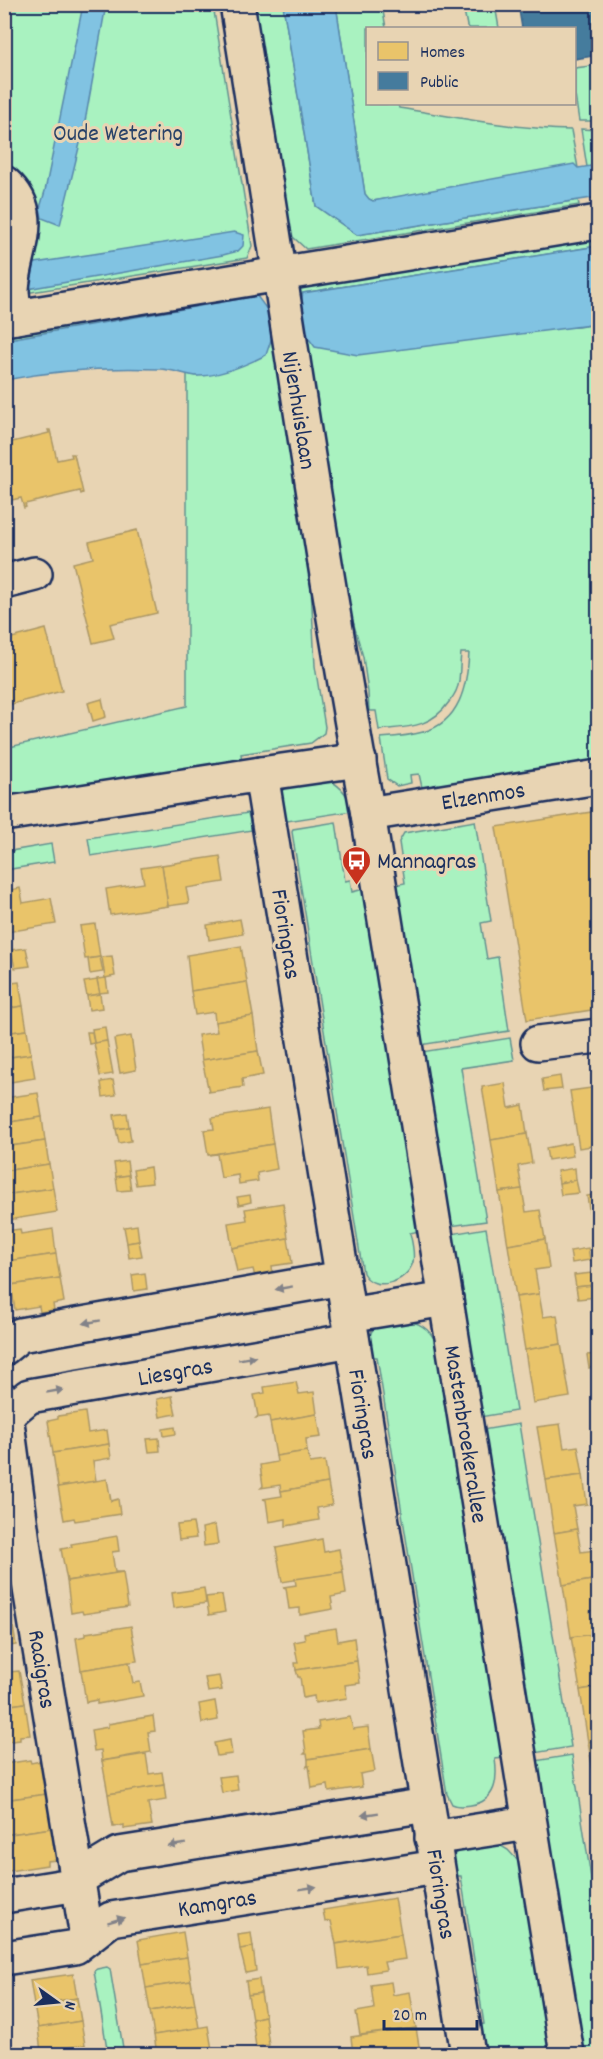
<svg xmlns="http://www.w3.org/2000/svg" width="603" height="2059" viewBox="0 0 603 2059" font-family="Dekko,sans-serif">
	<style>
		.green { fill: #a9f2c0; stroke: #62908f; stroke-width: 1.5 }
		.water { fill: #81c3e2; stroke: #5888ad; stroke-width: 1.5 }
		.homes { fill: #e9c46a; stroke: #ab9766; stroke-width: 1.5 }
		.public { fill: #457b9d; stroke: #38648a; stroke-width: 1.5 }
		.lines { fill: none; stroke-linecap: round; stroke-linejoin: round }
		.minor-casing { stroke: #1b2f5e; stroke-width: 38 }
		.minor { stroke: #e8d4b3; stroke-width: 33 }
		.oneway { fill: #828288 }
		.labels { text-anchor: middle; stroke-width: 6; stroke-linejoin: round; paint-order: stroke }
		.park-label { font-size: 24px; fill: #294268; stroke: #e8d4b3 }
		.street-label { font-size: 24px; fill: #1b2f5e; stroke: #e8d4b3 }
		.poi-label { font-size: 24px; fill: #1b2f5e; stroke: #e8d4b3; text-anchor: start }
	</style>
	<rect width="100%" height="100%" fill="#e8d4b3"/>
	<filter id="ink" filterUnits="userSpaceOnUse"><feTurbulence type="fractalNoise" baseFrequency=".0167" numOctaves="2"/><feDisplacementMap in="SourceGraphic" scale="12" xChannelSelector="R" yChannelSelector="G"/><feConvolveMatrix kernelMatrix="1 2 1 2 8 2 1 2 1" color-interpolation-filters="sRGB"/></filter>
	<g filter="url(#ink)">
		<g class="green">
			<path d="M4 5H213L252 246 247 258 25 293 5 290Z"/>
			<path d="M252 5H283L316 206 357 235 578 200 579 205 306 249 293 237 290 226Z"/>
			<path d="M336 5H382L386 28H368V104H398L399 108C456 117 513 129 571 130L578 168 373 201 369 199 365 194Z"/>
			<path d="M463 5H495L499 28H470L467 26Z"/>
			<path d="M598 65V121H579L575 95V68Z"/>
			<path d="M581 129 598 130V165L587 167Z"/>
			<path d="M598 235V246L303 293 300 306 297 290 300 286Z"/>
			<path d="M254 290 257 296 5 341V331Z"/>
			<path d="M598 324V763L423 792 419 774 410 775 411 783 397 786 387 779 381 738C394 737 409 736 423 732 460 722 467 686 469 653H461C460 662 460 672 459 681 458 689 454 696 449 702 431 728 408 727 379 730L376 711H369L368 692 363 657 339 572 304 332 578 327Z"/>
			<path d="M272 337 311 587 315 666 325 727 324 733 311 743 241 754 242 764 5 802V748L187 706V374L197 376Z"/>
			<path d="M329 780C342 787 349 796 352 811L281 822 280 794 285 787Z"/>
			<path d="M248 813 252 830 91 856 88 838Z"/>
			<path d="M475 821 491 921 481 923 487 959 498 957 509 1031 420 1045 394 885 405 883 399 842 404 833Z"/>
			<path d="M336 822 345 881 350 880 352 892 364 889 419 1231 410 1233C412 1242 415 1253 413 1262 407 1283 374 1293 363 1273L292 832 293 829Z"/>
			<path d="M51 844 54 862 5 870V852Z"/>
			<path d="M510 1038 514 1060 461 1068 486 1221 450 1226 421 1052Z"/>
			<path d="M486 1228 516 1411 480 1417 451 1234Z"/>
			<path d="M406 1320C424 1324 433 1332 439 1350L504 1758 495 1759C498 1780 496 1801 471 1805 464 1806 459 1807 452 1804L447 1794 377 1357H369C367 1322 375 1325 406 1320Z"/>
			<path d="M519 1424 571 1747 534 1753 482 1430Z"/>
			<path d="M572 1755 598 1923V2051L583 2050 535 1761Z"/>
			<path d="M498 1844 508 1850 520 1863 551 2054H480L476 2025 484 2024 461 1876H453L451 1860 458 1849Z"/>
			<path d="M107 1967 110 1969 124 2054H108L94 1971 97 1969Z"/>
		</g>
		<g class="water">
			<path d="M83 5H106L84 127 60 225 42 218 40 208 45 191Z"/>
			<path d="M283 5H336L365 194 369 199 373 201 574 164 578 168 598 165V197L357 235 316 206Z"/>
			<path d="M234 232 244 235 243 246 238 251 223 255 27 289 29 264Z"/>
			<path d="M598 246V324L358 355 315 347 304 332 272 337 266 355C246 365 219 377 196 376 184 375 172 369 160 369 109 367 55 370 5 380L4 341 9 339 257 296 268 311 296 307 300 306 303 293Z"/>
		</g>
		<g class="homes">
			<path d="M48 430H50L57 460 72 457 71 454H74L83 493 81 494 80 491 25 504 26 507 24 508 21 498 7 501 8 504 6 505 4 497V444L49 433Z"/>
			<path d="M137 530 157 613 110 624 114 638 93 643 73 563 93 558 89 542Z"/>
			<path d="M46 629 62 691 4 706V640Z"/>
			<path d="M102 699 106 717 93 721 88 703Z"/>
			<path d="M598 811V1009L527 1020 496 827Z"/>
			<path d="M220 856 224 882 186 888 189 903 168 906 162 865Z"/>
			<path d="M162 865 168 906 110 915 106 889 144 883 141 868Z"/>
			<path d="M20 888 23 903 51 898 56 924 7 932 4 891Z"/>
			<path d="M240 919 243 934 209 940 207 925Z"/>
			<path d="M95 924 100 957 85 959 80 926Z"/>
			<path d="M241 946 247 982 191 991 187 955Z"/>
			<path d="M26 948 30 966 15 968 11 950Z"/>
			<path d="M112 956 115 976 105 978 102 957Z"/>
			<path d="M100 957 103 972 90 974 88 959Z"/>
			<path d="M106 978 108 992 99 993 97 979Z"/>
			<path d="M97 980 100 994 87 996 84 982Z"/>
			<path d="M19 982 23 1006 4 1009V984Z"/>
			<path d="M247 982 253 1016 215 1022 214 1012 195 1015 191 991Z"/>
			<path d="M100 994 102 1008 89 1010 87 996Z"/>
			<path d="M23 1006 27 1030 4 1033V1009Z"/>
			<path d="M253 1016 258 1051 202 1060 198 1035 217 1032 215 1022Z"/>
			<path d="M105 1027 107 1041 94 1043 92 1029Z"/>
			<path d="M27 1030 31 1054 4 1058V1033Z"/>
			<path d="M87 1032H92L94 1043 89 1044Z"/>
			<path d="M131 1036 136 1070 120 1073 114 1039Z"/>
			<path d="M107 1041 113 1074 100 1076 94 1043Z"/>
			<path d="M258 1051 263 1075 242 1079 243 1087 209 1092 202 1060Z"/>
			<path d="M31 1054 35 1078 4 1083V1058Z"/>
			<path d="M560 1076 562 1089 544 1091 542 1079Z"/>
			<path d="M113 1080 116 1095 103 1097 101 1082Z"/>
			<path d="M505 1083 509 1108 523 1105 527 1134 491 1140 482 1087Z"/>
			<path d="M598 1087V1145L579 1148 570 1091Z"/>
			<path d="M38 1093 42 1117 4 1123V1098Z"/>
			<path d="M268 1109 273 1144 208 1155 204 1130 214 1129 212 1118Z"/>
			<path d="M127 1113 129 1127 116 1129 114 1115Z"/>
			<path d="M42 1117 45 1141 4 1147V1123Z"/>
			<path d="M129 1127 131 1141 119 1143 116 1129Z"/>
			<path d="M527 1134 532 1163 518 1166 522 1189 499 1192 491 1140Z"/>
			<path d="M45 1141 49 1164 4 1171V1147Z"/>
			<path d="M571 1143 573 1156 548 1160 546 1148Z"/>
			<path d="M273 1144 277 1169 257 1173 258 1181 239 1184 238 1175 221 1178 217 1154 208 1155Z"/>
			<path d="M127 1161 129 1175 116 1177 114 1163Z"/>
			<path d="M49 1164 53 1188 4 1195V1171Z"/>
			<path d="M150 1167 152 1183 136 1185 133 1170Z"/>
			<path d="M575 1168 576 1180 559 1183 557 1171Z"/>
			<path d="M129 1175 131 1190 118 1191 116 1177Z"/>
			<path d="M576 1180 579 1193 561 1195 559 1183Z"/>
			<path d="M53 1188 57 1212 8 1220 4 1195Z"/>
			<path d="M522 1189 526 1212 540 1210 545 1239 508 1245 499 1192Z"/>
			<path d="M598 1194V1253H596L587 1196Z"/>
			<path d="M250 1195 251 1202 239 1205 237 1197Z"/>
			<path d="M283 1203 288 1238 232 1248 228 1223 247 1220 245 1209Z"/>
			<path d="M137 1225 139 1241 127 1243 124 1227Z"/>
			<path d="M20 1229 21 1234 53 1229 56 1254 8 1261 4 1241 6 1231Z"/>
			<path d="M288 1238 292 1263 272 1266 273 1275 255 1277 253 1269 237 1272 232 1248Z"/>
			<path d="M545 1239 549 1268 535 1270 539 1294 516 1297 508 1245Z"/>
			<path d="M139 1241 142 1256 129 1258 127 1243Z"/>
			<path d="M588 1248 590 1260 572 1263 570 1251Z"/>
			<path d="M56 1254 60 1278 11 1285 8 1261Z"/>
			<path d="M145 1273 147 1289 134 1291 132 1275Z"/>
			<path d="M592 1273 594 1285 576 1287 574 1275Z"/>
			<path d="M60 1278 64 1302 53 1304 54 1310 40 1312 39 1306 15 1310 11 1285Z"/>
			<path d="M594 1285 596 1297 578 1299 576 1287Z"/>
			<path d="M539 1294 543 1317 557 1315 561 1344 525 1350 516 1297Z"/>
			<path d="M561 1344 570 1397 533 1403 525 1350Z"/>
			<path d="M598 1354V1366L589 1368 587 1355Z"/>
			<path d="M296 1382 299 1394 314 1392 317 1414 270 1422 269 1416 256 1418 258 1416 254 1395 265 1393 264 1387Z"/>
			<path d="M172 1396 176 1414 160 1417 157 1399Z"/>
			<path d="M85 1412 88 1433 107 1430 109 1444 53 1453 48 1421 58 1419V1416Z"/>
			<path d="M317 1414 321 1437 306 1439 307 1451 276 1456 270 1422Z"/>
			<path d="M560 1424 564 1448 578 1446 583 1475 546 1480 537 1427Z"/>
			<path d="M175 1427 176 1434 164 1436 163 1429Z"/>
			<path d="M159 1438 160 1451 149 1452 147 1439Z"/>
			<path d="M109 1444 111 1458 93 1461 96 1481 58 1487 53 1453Z"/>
			<path d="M307 1451 310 1463 325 1461 328 1483 281 1491 280 1485 261 1488 263 1486 260 1465 277 1462 276 1456Z"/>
			<path d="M583 1475 587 1504 573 1506 577 1529 554 1533 546 1480Z"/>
			<path d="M107 1479 111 1501 118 1499 120 1514 75 1521 74 1518 64 1520 58 1487Z"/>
			<path d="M328 1483 332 1505 317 1508 319 1520 286 1526V1519L269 1522 266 1500 263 1499 282 1496 281 1491Z"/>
			<path d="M193 1523 196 1538 179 1540 177 1525Z"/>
			<path d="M215 1525 218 1544 204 1546 202 1528Z"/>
			<path d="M577 1529 581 1552 595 1550 598 1579 563 1585 554 1533Z"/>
			<path d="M117 1536 119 1551 112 1552 115 1572H123L67 1581 61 1549 72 1547 71 1544Z"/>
			<path d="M322 1539 324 1552 339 1549 343 1572 282 1582 276 1548Z"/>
			<path d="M123 1572 128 1607 83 1614 82 1611 71 1613 67 1581Z"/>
			<path d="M343 1572 346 1594 331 1597 333 1609 300 1615V1608L289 1609 286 1588 283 1587 296 1585 295 1579Z"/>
			<path d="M598 1579V1609L590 1611 594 1634 571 1637 563 1585Z"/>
			<path d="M5 1581 11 1614 4 1615V1582Z"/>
			<path d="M204 1588 206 1603 174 1608 172 1593Z"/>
			<path d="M222 1595 225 1612 209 1615 206 1597Z"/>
			<path d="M11 1614 16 1645 5 1647 4 1651V1615Z"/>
			<path d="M131 1626 137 1661 81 1670 76 1638 86 1636V1633Z"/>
			<path d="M336 1628 338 1641 354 1638 357 1661 296 1670 295 1663H298L294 1642 305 1640 304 1633Z"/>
			<path d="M594 1634 598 1657V1687L580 1690 571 1637Z"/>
			<path d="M357 1661 360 1683 345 1685 347 1698 315 1703 314 1696 303 1698 300 1677H298L296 1670Z"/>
			<path d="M129 1662 133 1683 140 1682 143 1696 97 1704V1700L86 1702 81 1670Z"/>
			<path d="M4 1669H8L9 1672 19 1671 25 1703 4 1706Z"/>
			<path d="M219 1676 222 1690 208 1692 205 1678Z"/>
			<path d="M598 1687V1740L588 1742 580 1690Z"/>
			<path d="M215 1701 218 1720 202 1723 199 1704Z"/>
			<path d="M25 1703 30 1735 20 1736V1740L4 1742V1706Z"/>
			<path d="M153 1716 155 1731 148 1732 151 1752 102 1761 101 1750 94 1751 91 1730 108 1727V1724Z"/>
			<path d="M350 1717 353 1729 368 1727 371 1749 308 1759 307 1754H304L306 1752 303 1731 319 1729 318 1722Z"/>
			<path d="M230 1740 232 1754 217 1756 214 1743Z"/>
			<path d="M598 1740V1794H597L588 1742Z"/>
			<path d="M371 1749 375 1771 360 1774 362 1787 329 1792 328 1785 312 1788 309 1766 306 1767 308 1765V1759Z"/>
			<path d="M146 1754 149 1774 162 1772 164 1785 108 1794 102 1761Z"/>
			<path d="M30 1760 31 1763 41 1761 47 1794 4 1800V1764Z"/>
			<path d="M236 1775 238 1790 222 1793 219 1777Z"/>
			<path d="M164 1785 166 1800 148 1803 152 1825 124 1829V1825L113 1827 108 1794Z"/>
			<path d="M47 1794 52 1828 4 1835V1800Z"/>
			<path d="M52 1828 57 1860 47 1861V1865L9 1871 4 1850V1835Z"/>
			<path d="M395 1898 401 1934 336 1944 331 1921 325 1922 323 1910Z"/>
			<path d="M183 1932 187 1957 142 1964 138 1940Z"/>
			<path d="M251 1933 253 1947 240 1949 238 1935Z"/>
			<path d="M401 1934 405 1959 384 1962 386 1970 367 1973 366 1965 339 1969 336 1944Z"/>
			<path d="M253 1947 256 1971 246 1973 240 1949Z"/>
			<path d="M187 1957 191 1981 146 1988 142 1964Z"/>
			<path d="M73 1974 77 1998 34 2005 30 1980Z"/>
			<path d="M259 1979 261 1993 248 1995 246 1981Z"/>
			<path d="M191 1981 195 2004 150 2011 146 1988Z"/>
			<path d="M391 1982 393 1995 410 1992 416 2028 360 2035 356 2012 374 2009 371 1985Z"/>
			<path d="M261 1993 265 2016 252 2019 248 1995Z"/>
			<path d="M77 1998 81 2021 38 2028 34 2005Z"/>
			<path d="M195 2004 199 2028 154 2035 150 2011Z"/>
			<path d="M265 2016 269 2045 256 2047 252 2019Z"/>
			<path d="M81 2021 85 2045 41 2052 38 2028Z"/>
			<path d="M208 2026 212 2050 187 2054H157L154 2035Z"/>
			<path d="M416 2028 420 2052 405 2054H353L351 2037Z"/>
			<path d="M85 2045 86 2054H42L41 2052Z"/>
		</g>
		<path class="public" d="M518 4H598V55L574 59V28H522Z"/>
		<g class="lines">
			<defs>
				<g id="minor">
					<path d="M237 4C281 274 319 545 368 814L567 2054"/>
					<path d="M4 183C40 214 14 251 12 289 12 298 14 308 15 317"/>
					<path d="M4 319 598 222"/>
					<path d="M4 582 35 574"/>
					<path d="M261 774 468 2054"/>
					<path d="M4 814 261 774 359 760"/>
					<path d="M368 814 598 777"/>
					<path d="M538 1043 598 1036"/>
					<path d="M348 1315 446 1299"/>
					<path d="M4 1348 20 1335 342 1278"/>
					<path d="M4 1400 26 1564 87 1937"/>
					<path d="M4 1417 29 1396 352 1340"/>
					<path d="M432 1838 528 1823"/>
					<path d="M4 1896 66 1886 119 1854 427 1805"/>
					<path d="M4 1958 75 1947 111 1919 437 1867"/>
				</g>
			</defs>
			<use href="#minor" class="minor-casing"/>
			<use href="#minor" class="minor"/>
		</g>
		<defs><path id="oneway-solid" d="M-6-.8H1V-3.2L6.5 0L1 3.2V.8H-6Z" transform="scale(1.5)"/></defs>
		<g class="oneway">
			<use href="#oneway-solid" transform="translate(284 1288) rotate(170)"/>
			<use href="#oneway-solid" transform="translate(92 1322) rotate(170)"/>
			<use href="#oneway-solid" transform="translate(247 1358) rotate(-10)"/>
			<use href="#oneway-solid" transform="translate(55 1391) rotate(-10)"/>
			<use href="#oneway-solid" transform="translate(370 1814) rotate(171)"/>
			<use href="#oneway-solid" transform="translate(177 1845) rotate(171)"/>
			<use href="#oneway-solid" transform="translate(308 1888) rotate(-9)"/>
			<use href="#oneway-solid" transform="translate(116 1920) rotate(-17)"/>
		</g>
	</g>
	<defs>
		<symbol id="bus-pin" viewBox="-11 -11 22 30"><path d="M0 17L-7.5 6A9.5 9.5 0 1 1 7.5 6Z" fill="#c8321e" stroke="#e8d4b3"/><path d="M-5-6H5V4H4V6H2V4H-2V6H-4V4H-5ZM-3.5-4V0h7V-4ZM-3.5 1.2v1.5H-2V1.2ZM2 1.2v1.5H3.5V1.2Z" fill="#fff"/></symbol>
	</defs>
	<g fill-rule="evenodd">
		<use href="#bus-pin" x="340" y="844" width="33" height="45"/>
	</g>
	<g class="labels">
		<g class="park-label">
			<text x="118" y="140">Oude Wetering</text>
		</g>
		<g class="street-label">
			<text transform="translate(300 410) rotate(81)" y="8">Nijenhuislaan</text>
			<text transform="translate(483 795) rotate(-9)" y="8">Elzenmos</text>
			<text transform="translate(287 934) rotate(81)" y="8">Fioringras</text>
			<text transform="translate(175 1371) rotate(-10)" y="8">Liesgras</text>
			<text transform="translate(364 1414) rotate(81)" y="8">Fioringras</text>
			<text transform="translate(467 1434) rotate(81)" y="8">Mastenbroekerallee</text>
			<text transform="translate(43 1669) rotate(81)" y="8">Raaigras</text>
			<text transform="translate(442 1894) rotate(81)" y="8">Fioringras</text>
			<text transform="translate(217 1902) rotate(-9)" y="8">Kamgras</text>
		</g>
		<g class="poi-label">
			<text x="377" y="868">Mannagras</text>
		</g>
	</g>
	<rect width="603" height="2059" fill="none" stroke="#e8d4b3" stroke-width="24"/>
	<rect x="12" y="12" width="579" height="2035" fill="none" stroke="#1b2f5e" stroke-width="2" filter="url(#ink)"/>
	<rect x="366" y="27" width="210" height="78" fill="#e8d4b3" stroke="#969291" stroke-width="1.5"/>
	<rect x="378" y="42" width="30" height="18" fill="#e9c46a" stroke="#969291" stroke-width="1.5"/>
	<text x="420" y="57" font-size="18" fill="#1b2f5e">Homes</text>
	<rect x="378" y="72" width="30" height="18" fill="#457b9d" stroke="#969291" stroke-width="1.5"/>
	<text x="420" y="87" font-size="18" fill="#1b2f5e">Public</text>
	<g transform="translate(57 2002) rotate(105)" stroke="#e8d4b3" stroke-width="4.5" paint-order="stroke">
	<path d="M0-4.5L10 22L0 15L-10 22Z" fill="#1b2f5e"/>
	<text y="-9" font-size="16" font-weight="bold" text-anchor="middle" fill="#1b2f5e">N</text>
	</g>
	<path d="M384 2020v9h93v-9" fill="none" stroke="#1b2f5e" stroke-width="3"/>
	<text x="393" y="2020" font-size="18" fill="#1b2f5e" stroke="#e8d4b3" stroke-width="4.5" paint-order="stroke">20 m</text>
</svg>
